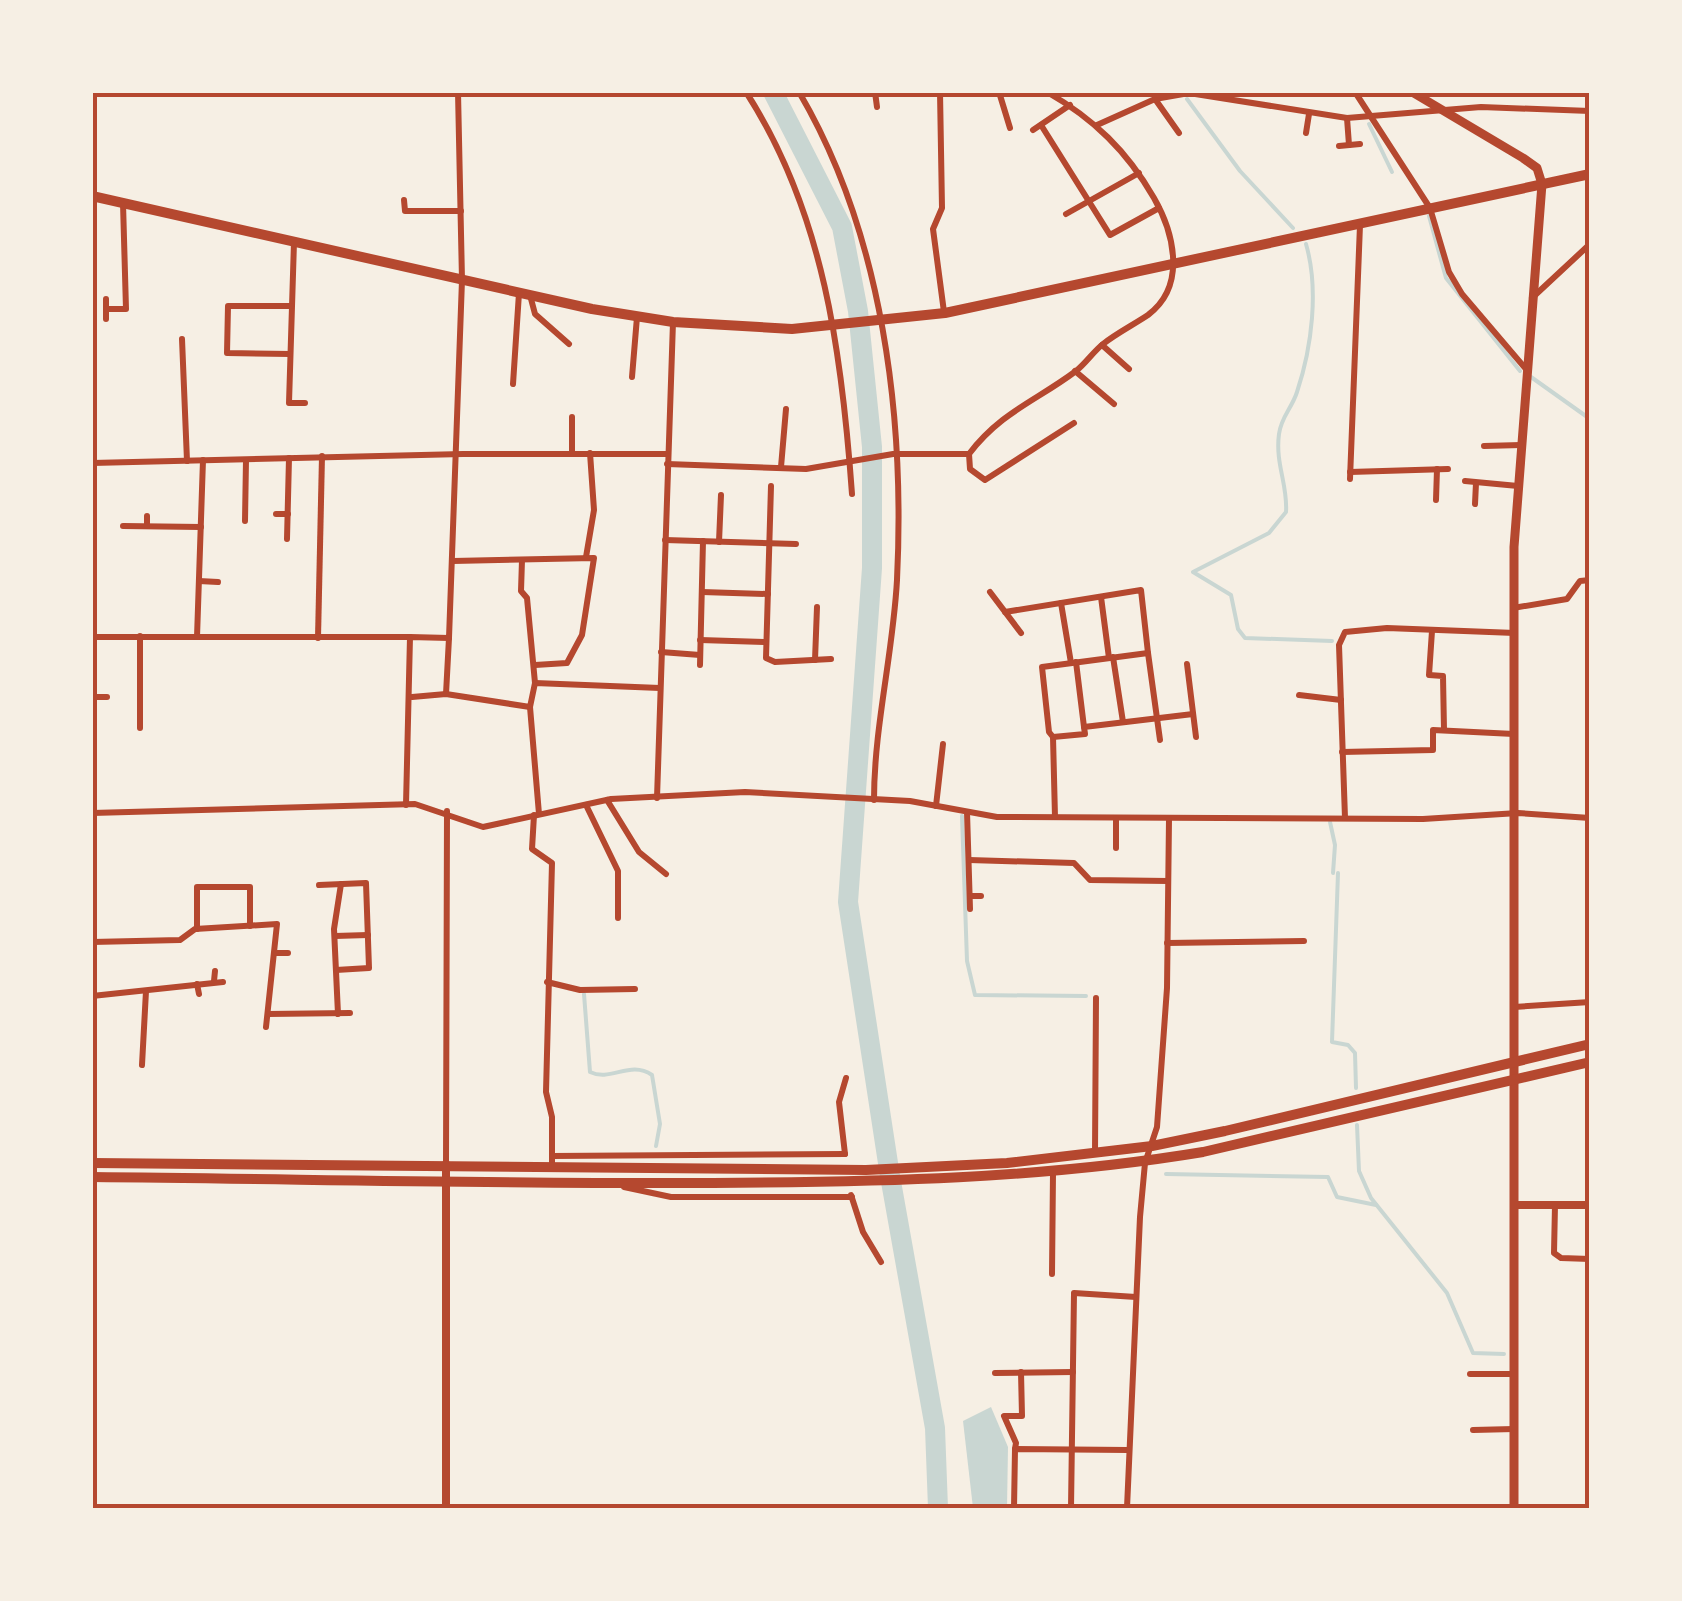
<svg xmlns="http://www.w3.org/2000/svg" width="1682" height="1601" viewBox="0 0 1682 1601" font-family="Montserrat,sans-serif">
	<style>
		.water { fill: #c9d6d2 }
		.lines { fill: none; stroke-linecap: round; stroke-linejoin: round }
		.stream { stroke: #c9d6d2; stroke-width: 4 }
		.river { stroke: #c9d6d2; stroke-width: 20 }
		.minor { stroke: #b5482f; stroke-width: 6 }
		.tertiary { stroke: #b5482f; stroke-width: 8 }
		.secondary { stroke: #b5482f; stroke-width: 9 }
		.primary { stroke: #b5482f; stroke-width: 10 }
		.neatline { fill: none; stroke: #b5482f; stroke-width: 4 }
	</style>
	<rect width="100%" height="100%" fill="#f6efe4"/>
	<path class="water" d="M991 1407 1008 1447 1007 1508H973L963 1421Z"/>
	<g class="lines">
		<g class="stream">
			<path d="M1187 99 1240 171 1293 228"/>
			<path d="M1369 124 1392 172"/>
			<path d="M1429 216 1446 278 1520 371"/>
			<path d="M1306 244C1319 289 1312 347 1297 392 1292 408 1281 417 1279 434 1275 464 1288 485 1286 512L1269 533 1193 572 1231 595 1238 629 1245 638 1332 641"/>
			<path d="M1531 377 1590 419"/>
			<path d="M962 816 967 961 975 995 1086 996"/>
			<path d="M1330 822 1335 845 1333 873"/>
			<path d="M1338 873 1332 1042 1348 1045 1355 1053 1356 1088"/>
			<path d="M584 994 590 1072C611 1082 630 1060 652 1075L660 1124 656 1146"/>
			<path d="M1357 1125 1359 1171 1371 1198 1447 1293 1473 1353 1504 1354"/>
			<path d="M1166 1174 1328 1177 1337 1197 1376 1205"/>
		</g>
		<path class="river" d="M773 92 842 227 858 311 872 447V568L848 902 890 1176 935 1428 938 1508"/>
		<g class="minor">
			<path d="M746 92C824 213 842 354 852 494"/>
			<path d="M799 92C883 235 905 417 897 580 893 654 874 727 874 800"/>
			<path d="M875 92 877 107"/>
			<path d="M940 92 942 208 933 229 944 312"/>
			<path d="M999 92 1010 128"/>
			<path d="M1355 92 1430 208 1449 272 1462 294 1526 369"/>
			<path d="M1155 99 1179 133"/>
			<path d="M1347 118 1349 145"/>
			<path d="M1041 125 1110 235 1159 208"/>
			<path d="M1097 125 1155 99 1189 93 1347 118 1481 107 1590 111"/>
			<path d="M1033 130 1070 105"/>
			<path d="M1306 133 1309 114"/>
			<path d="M1339 146 1360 144"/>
			<path d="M404 200 405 211H461"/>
			<path d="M1066 214 1139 173"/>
			<path d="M294 242 289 403H305"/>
			<path d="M530 295 535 314 569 344"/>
			<path d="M1532 298 1590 244"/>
			<path d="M106 299V319"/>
			<path d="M106 309H126L123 203"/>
			<path d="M182 339 187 461"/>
			<path d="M1102 345 1129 369"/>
			<path d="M290 354 227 353 228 306H291"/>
			<path d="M1075 371 1114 404"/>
			<path d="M632 377 637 317"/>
			<path d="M513 384 519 293"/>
			<path d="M1484 446 1521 445"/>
			<path d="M572 453V417"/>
			<path d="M969 454 970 469 985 480 1074 423"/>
			<path d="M92 463 463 454H667"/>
			<path d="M667 464 806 469 893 454H969C1001 412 1036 401 1076 371 1086 363 1093 352 1103 344 1117 333 1133 325 1148 315 1187 286 1174 233 1154 198 1127 151 1094 119 1047 92"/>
			<path d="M781 467 786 409"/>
			<path d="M1350 472 1448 469"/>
			<path d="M1350 479 1360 225"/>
			<path d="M1465 481 1518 486"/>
			<path d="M771 486 766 658 775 662 831 659"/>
			<path d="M1436 500 1437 469"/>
			<path d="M1475 504 1476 483"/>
			<path d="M276 514H288"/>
			<path d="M245 521 246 460"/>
			<path d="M123 526 201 527"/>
			<path d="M147 526V516"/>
			<path d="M287 539 289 458"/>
			<path d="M665 540 796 544"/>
			<path d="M719 542 721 495"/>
			<path d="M586 557 594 510 590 453"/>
			<path d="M522 560 521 591 527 598 535 683"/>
			<path d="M453 561 594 558 582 635 567 663 535 665"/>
			<path d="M199 581 218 582"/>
			<path d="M702 592 768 594"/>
			<path d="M990 592 1021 633"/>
			<path d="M1101 597 1109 658"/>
			<path d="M1061 603 1071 663"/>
			<path d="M1513 608 1567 599 1580 581 1590 580"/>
			<path d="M1005 612 1141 590 1148 653"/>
			<path d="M1432 631 1429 675 1443 676 1444 730"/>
			<path d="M92 637H410"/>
			<path d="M197 637 203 460"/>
			<path d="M318 638 322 456"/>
			<path d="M700 640 766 642"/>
			<path d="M661 652 700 655"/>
			<path d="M1113 657 1123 722"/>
			<path d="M815 660 817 607"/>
			<path d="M1076 662 1084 727"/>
			<path d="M1187 664 1196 737"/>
			<path d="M700 665 703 541"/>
			<path d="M1589 692 1590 693"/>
			<path d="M446 694 449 638"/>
			<path d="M1299 695 1341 700"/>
			<path d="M92 697H107"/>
			<path d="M412 697 446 694 530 707 535 683 660 688"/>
			<path d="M530 707 539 814"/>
			<path d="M140 728V636"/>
			<path d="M1053 737 1085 734 1084 727 1193 714"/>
			<path d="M1342 752 1433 750V730L1514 734"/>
			<path d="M657 798 673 322"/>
			<path d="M607 800 639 852 666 874"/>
			<path d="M406 805 410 637 449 638 462 280 458 92"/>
			<path d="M586 805 618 871V918"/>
			<path d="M936 806 943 744"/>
			<path d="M967 812 970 909"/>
			<path d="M92 813 415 804 483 827 611 799 745 792 910 801 997 817 1423 819 1518 813 1590 818"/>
			<path d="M534 815 532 849 552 863 546 1092 552 1117V1168"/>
			<path d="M1055 817 1053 737 1049 732 1042 667 1148 653 1160 740"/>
			<path d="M1345 818 1339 645 1345 632 1387 628 1515 633"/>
			<path d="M1116 848V818"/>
			<path d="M969 860 1074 863 1090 880 1168 881"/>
			<path d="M92 879V931"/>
			<path d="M319 885 366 883 369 968 336 970"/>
			<path d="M970 896H981"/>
			<path d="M197 929V887H250V926"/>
			<path d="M335 936 368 935"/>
			<path d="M92 942 180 940 195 929 277 924 266 1027"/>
			<path d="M1167 943 1304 941"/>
			<path d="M276 953H288"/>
			<path d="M214 981 215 971"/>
			<path d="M547 982 580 990 635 989"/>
			<path d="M197 984 199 994"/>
			<path d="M92 996 223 982"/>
			<path d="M1514 1007 1590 1002"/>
			<path d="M268 1014 350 1013"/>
			<path d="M338 1014 334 929 341 884"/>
			<path d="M142 1065 146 991"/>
			<path d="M1095 1153 1096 998"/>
			<path d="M845 1154 839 1102 846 1078"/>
			<path d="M552 1156 845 1154"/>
			<path d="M446 1164 447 811"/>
			<path d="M624 1187 671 1197H852"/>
			<path d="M851 1195 863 1232 881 1262"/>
			<path d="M1555 1205 1554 1253 1561 1258 1590 1259"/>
			<path d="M1052 1274 1053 1173"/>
			<path d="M995 1373 1073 1372"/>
			<path d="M1470 1374H1514"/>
			<path d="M1473 1430 1514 1429"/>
			<path d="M1015 1449 1016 1443 1004 1416H1022L1021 1372"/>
			<path d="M1014 1508 1015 1449 1128 1450"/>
			<path d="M1071 1508 1074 1293 1136 1297"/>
			<path d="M1127 1508 1140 1217 1145 1163 1157 1127 1167 988 1169 819"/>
		</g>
		<g class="tertiary">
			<path d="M446 1164V1508"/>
			<path d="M1516 1205H1590"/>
		</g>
		<path class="secondary" d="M1412 92 1523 158 1537 168 1542 184 1514 547V1508"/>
		<g class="primary">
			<path d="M92 196 592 309 673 322 792 329 945 313 1590 174"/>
			<path d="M92 1163 866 1170 1007 1163 1152 1146 1225 1131 1590 1044"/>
			<path d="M92 1177C299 1179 506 1184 713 1183 878 1182 1040 1179 1203 1152L1590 1062"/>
		</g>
	</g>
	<rect width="1682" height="1601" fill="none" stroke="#f6efe4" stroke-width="190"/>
	<rect x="95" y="95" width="1492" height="1411" class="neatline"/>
</svg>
